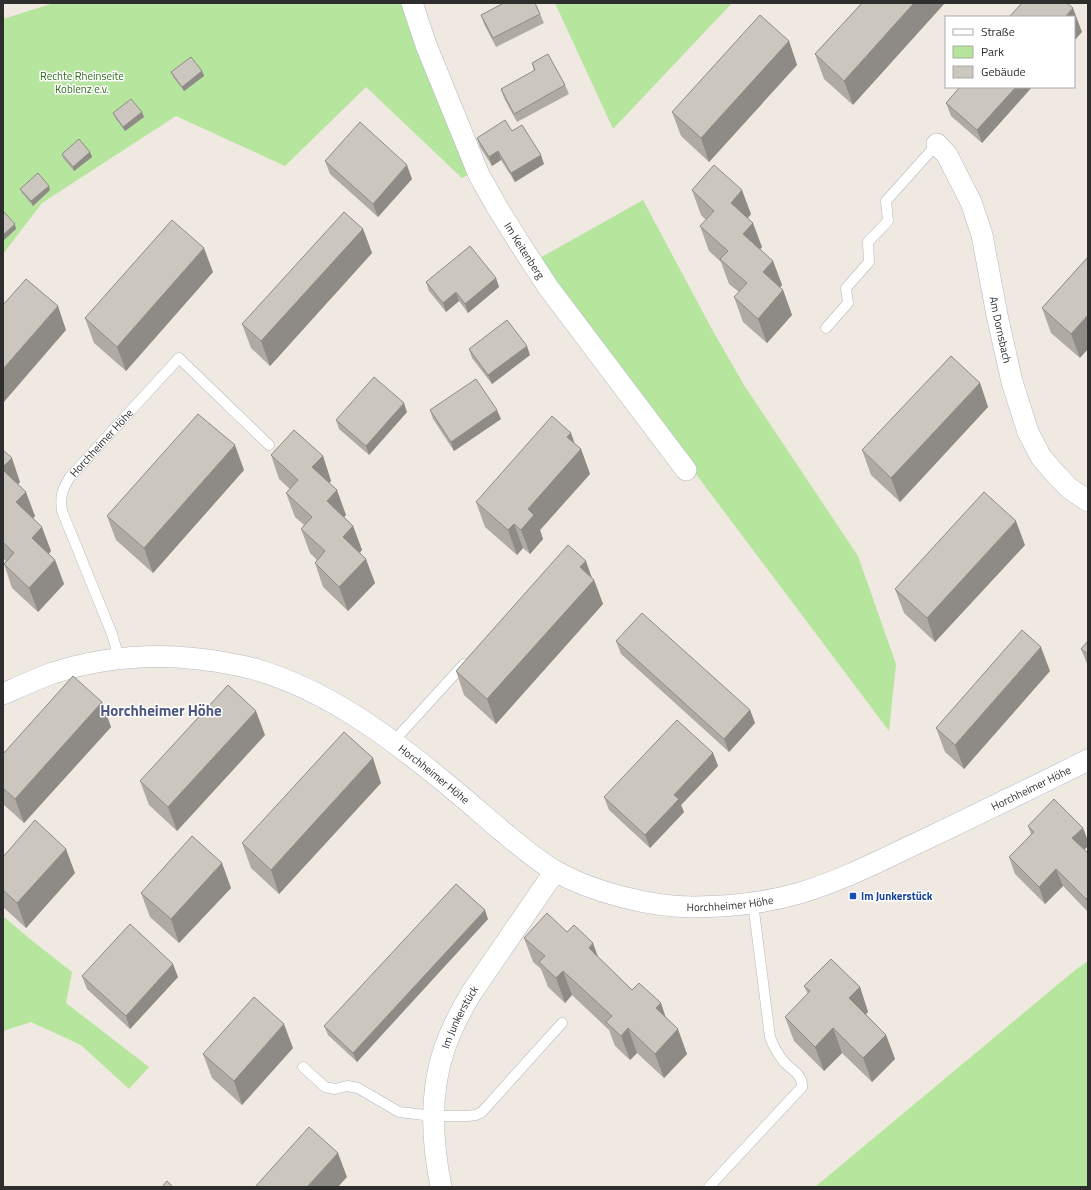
<svg xmlns="http://www.w3.org/2000/svg" width="1091" height="1190" viewBox="0 0 1091 1190" font-family="'Titillium Web',sans-serif">
	<style>
		.green { fill: #b6e59e }
		.lines { fill: none; stroke-linecap: round; stroke-linejoin: round }
		.lane-casing { stroke: #b4b7c1; stroke-width: 11 }
		.street-casing { stroke: #b4b7c1; stroke-width: 22 }
		.lane { stroke: #fff; stroke-width: 10 }
		.street { stroke: #fff; stroke-width: 21 }
		.wall { fill: #afaba4 }
		.shaded-wall { fill: #8e8b86 }
		.building { fill: #cbc7bf; stroke: #8e8b86 }
		.transit-dot { fill: #1a4fb4; stroke: #fff; stroke-width: 1.5 }
		.labels { text-anchor: middle; stroke-width: 3; stroke-linejoin: round; paint-order: stroke }
		.park-label { font-size: 11px; fill: #2c6e1b; stroke: #fff }
		.street-label { font-size: 11px; fill: #2e2e2e; stroke: #fff }
		.transit-label { font-size: 11px; font-weight: bold; fill: #164399; stroke: #fff; text-anchor: start }
		.district-label { font-size: 15px; font-weight: bold; fill: #4d5680; stroke: #fff }
	</style>
	<rect width="100%" height="100%" fill="#efe9e1"/>
	<g class="green">
		<path d="M54 3H403L473 172 462 178 366 87 285 166 176 116 42 203 3 254V19Z"/>
		<path d="M555 3H732L613 129Z"/>
		<path d="M643 200 714 333 744 385 858 556 896 664 889 731 553 284 540 258Z"/>
		<path d="M3 916 30 939 72 972 66 1003 149 1067 129 1089 81 1045 31 1022 3 1031Z"/>
		<path d="M1088 961V1187H815L1074 971Z"/>
	</g>
	<g class="lines">
		<defs>
			<g id="lane">
				<path d="M826 328 848 303 846 288 869 262 868 242 888 221 886 201 937 144"/>
				<path id="s1" d="M119 658 112 634 62 511C60 496 62 490 70 477L179 358 269 445"/>
				<path d="M393 742 464 664"/>
				<path d="M303 1067 325 1087 335 1089 347 1086 358 1088 399 1112 433 1116H467L476 1115 482 1112 562 1023"/>
				<path d="M709 1187 802 1087C803 1075 792 1070 784 1062 778 1054 773 1046 770 1037L753 903"/>
			</g>
			<g id="street">
				<path id="s2" d="M412 3 426 45 479 175 497 207 520 244 548 287 686 470"/>
				<path id="s3" d="M937 144 947 155 971 202 982 235 997 315 1012 382 1028 432 1041 457 1051 469 1069 488 1088 501"/>
				<path id="s4" d="M3 694C19 687 36 679 53 673 93 660 135 655 177 657 203 659 228 662 254 669 325 689 387 735 443 781 463 797 483 815 502 831 519 845 536 860 555 871 592 892 651 907 693 907 729 907 765 903 800 893 844 880 885 858 926 839 980 813 1034 787 1088 760"/>
				<path id="s5" d="M441 1187C432 1142 429 1094 444 1050 451 1029 461 1010 472 992L555 871"/>
			</g>
		</defs>
		<use href="#lane" class="lane-casing"/>
		<use href="#street" class="street-casing"/>
		<use href="#lane" class="lane"/>
		<use href="#street" class="street"/>
	</g>
	<g class="wall">
		<path d="M500 3H535L540 14 544 23 496 47 484 24 481 15 501 5Z"/>
		<path d="M862 3 853 105 824 79 815 54Z"/>
		<path d="M789 41 797 65 709 162 681 136 672 112Z"/>
		<path d="M532 63 565 85 569 94 517 122 504 98 501 89 534 71Z"/>
		<path d="M202 71 204 76 184 91 173 77 171 72Z"/>
		<path d="M960 87H1032L982 143 951 116 946 103Z"/>
		<path d="M142 112 144 117 125 131 115 118 113 113Z"/>
		<path d="M512 131 544 164 515 182 501 160 492 166 480 147 477 138Z"/>
		<path d="M90 152 92 157 74 171 63 158 62 154Z"/>
		<path d="M325 161 412 179 378 217 330 174Z"/>
		<path d="M20 189 50 190 33 206 22 193Z"/>
		<path d="M692 190 751 214 748 218 762 247 760 249 773 261 782 285 780 288 783 290 792 315 767 343 743 322 734 297 739 292 729 284 721 262 709 251 700 226 706 220 701 215Z"/>
		<path d="M363 229 372 253 270 366 251 348 242 324Z"/>
		<path d="M1088 257 1080 358 1051 333 1042 308Z"/>
		<path d="M213 272 126 371 94 343 85 318Z"/>
		<path d="M496 278 499 287 468 313 459 301 446 312 429 291 426 282Z"/>
		<path d="M469 349 530 355 492 384 472 358Z"/>
		<path d="M980 383 988 407 900 502 871 475 862 450Z"/>
		<path d="M430 410 501 419 454 451 433 419Z"/>
		<path d="M407 412 369 455 339 429 336 420Z"/>
		<path d="M575 444 581 449 590 474 540 530 543 539 530 554 523 548 517 555 485 527 476 502Z"/>
		<path d="M3 450 20 482 18 484 35 516 33 518 51 551 49 554 55 560 64 584 38 612 12 588 4 564 6 561 3 558Z"/>
		<path d="M271 455 323 456 331 481 329 483 346 515 344 517 353 526 362 550 360 552 375 583 348 611 323 587 315 563 317 560 310 553 301 529 304 525 295 517 286 493 290 489 279 479Z"/>
		<path d="M244 470 153 573 116 540 107 516Z"/>
		<path d="M1025 545 935 642 904 613 895 589Z"/>
		<path d="M591 577 594 580 603 604 496 724 464 695 456 671Z"/>
		<path d="M616 641 750 710 755 723 729 752 621 654Z"/>
		<path d="M1088 641V666L1081 649Z"/>
		<path d="M1050 671 964 769 945 752 936 728Z"/>
		<path d="M102 702 111 727 24 823 3 804V754Z"/>
		<path d="M265 735 177 831 149 805 140 781Z"/>
		<path d="M713 753 718 766 681 805 684 812 650 848 609 810 604 797Z"/>
		<path d="M381 783 279 894 251 868 242 843Z"/>
		<path d="M1028 826 1083 828 1088 841V846L1084 850 1088 853V912L1063 886 1045 904 1015 874 1009 857 1031 834Z"/>
		<path d="M3 857 75 873 26 928 3 907Z"/>
		<path d="M231 888 179 943 150 917 141 893Z"/>
		<path d="M488 919 357 1062 328 1035 324 1026Z"/>
		<path d="M567 932 599 958 632 990 666 1017 687 1054 664 1078 637 1053 630 1060 615 1046 609 1030 572 995 565 1003 548 987 541 969 533 962 524 938Z"/>
		<path d="M82 976 178 977 130 1029 87 989Z"/>
		<path d="M804 986 860 987 868 1012 866 1014 886 1035 895 1059 872 1082 842 1053 824 1071 794 1041 785 1017 808 994Z"/>
		<path d="M293 1048 242 1105 212 1078 203 1054Z"/>
	</g>
	<g class="shaded-wall">
		<path d="M914 3H945L853 105 844 81Z"/>
		<path d="M1073 8 1082 32 1074 41V17H1065Z"/>
		<path d="M789 41 797 65 709 162 701 138Z"/>
		<path d="M202 71 204 76 184 91 182 87Z"/>
		<path d="M1016 87H1032L982 143 977 130Z"/>
		<path d="M142 112 144 117 125 131 123 127Z"/>
		<path d="M498 151 501 160 492 166 489 157Z"/>
		<path d="M90 152 92 157 74 171 73 167Z"/>
		<path d="M541 155 544 164 515 182 511 173Z"/>
		<path d="M407 165 412 179 378 217 373 204Z"/>
		<path d="M49 186 50 190 33 206 31 201Z"/>
		<path d="M742 190 751 214 740 227 731 203Z"/>
		<path d="M753 223 762 247 752 258 743 234Z"/>
		<path d="M15 224 16 229 3 241V235Z"/>
		<path d="M363 229 372 253 270 366 261 341Z"/>
		<path d="M204 248 213 272 126 371 117 347Z"/>
		<path d="M773 261 782 285 772 297 763 272Z"/>
		<path d="M496 278 499 287 468 313 465 304Z"/>
		<path d="M783 290 792 315 767 343 758 319Z"/>
		<path d="M456 292 459 301 446 312 443 303Z"/>
		<path d="M58 306 66 330 3 403V369Z"/>
		<path d="M1088 315V349L1080 358 1071 334Z"/>
		<path d="M527 346 530 355 492 384 488 375Z"/>
		<path d="M980 383 988 407 900 502 891 478Z"/>
		<path d="M404 403 407 412 369 455 366 446Z"/>
		<path d="M497 410 501 419 454 451 451 442Z"/>
		<path d="M571 433 578 453 581 449 590 474 540 530 543 539 530 554 521 530 528 509 567 437Z"/>
		<path d="M235 445 244 470 153 573 144 548Z"/>
		<path d="M323 456 331 481 321 491 312 467Z"/>
		<path d="M12 458 20 482 10 493 3 473V467Z"/>
		<path d="M337 490 346 515 336 525 327 501Z"/>
		<path d="M26 492 35 516 25 527 16 502Z"/>
		<path d="M1016 521 1025 545 935 642 927 618Z"/>
		<path d="M514 524 523 548 517 555 508 530Z"/>
		<path d="M353 526 362 550 352 561 343 537Z"/>
		<path d="M42 527 51 551 41 562 32 538Z"/>
		<path d="M366 559 375 583 348 611 339 587Z"/>
		<path d="M55 560 64 584 38 612 29 588Z"/>
		<path d="M586 561 593 581 594 580 603 604 496 724 487 699 580 567Z"/>
		<path d="M1041 647 1050 671 964 769 955 745Z"/>
		<path d="M102 702 111 727 24 823 15 799Z"/>
		<path d="M750 710 755 723 729 752 724 739Z"/>
		<path d="M256 711 265 735 177 831 168 807Z"/>
		<path d="M713 753 718 766 681 805 684 812 650 848 645 835 674 795Z"/>
		<path d="M373 758 381 783 279 894 271 870Z"/>
		<path d="M1083 828 1088 841V846L1079 855 1072 838Z"/>
		<path d="M66 849 75 873 26 928 17 903Z"/>
		<path d="M222 863 231 888 179 943 171 919Z"/>
		<path d="M1056 869 1063 886 1045 904 1039 887Z"/>
		<path d="M1088 897V904L1086 899Z"/>
		<path d="M485 910 488 919 357 1062 353 1053Z"/>
		<path d="M593 943 602 968 589 948Z"/>
		<path d="M173 964 178 977 130 1029 126 1016Z"/>
		<path d="M563 971 572 995 565 1003 556 978Z"/>
		<path d="M860 987 868 1012 858 1022 849 998Z"/>
		<path d="M661 1003 669 1027 656 1008Z"/>
		<path d="M284 1024 293 1048 242 1105 234 1081Z"/>
		<path d="M628 1028 637 1053 630 1060 621 1036Z"/>
		<path d="M833 1028 842 1053 824 1071 815 1047Z"/>
		<path d="M678 1029 687 1054 664 1078 655 1054Z"/>
		<path d="M886 1035 895 1059 872 1082 863 1058Z"/>
		<path d="M338 1153 347 1177 338 1187H307Z"/>
	</g>
	<g class="building">
		<path d="M502 3H535L540 14 493 38 481 15 502 4Z"/>
		<path d="M862 3H914L844 81 815 54Z"/>
		<path d="M1022 3H1067L1073 8 1065 17H1009Z"/>
		<path d="M760 15 789 41 701 138 672 112Z"/>
		<path d="M548 54 565 85 514 114 501 89 535 70 532 63Z"/>
		<path d="M191 57 202 71 182 87 171 72Z"/>
		<path d="M960 87H1016L977 130 946 103Z"/>
		<path d="M131 99 142 112 123 127 113 113Z"/>
		<path d="M505 120 512 131 522 125 541 155 511 173 498 151 489 157 477 138Z"/>
		<path d="M360 122 407 165 373 204 325 161Z"/>
		<path d="M79 139 90 152 73 167 62 154Z"/>
		<path d="M714 165 742 190 731 203 753 223 743 234 773 261 763 272 783 290 758 319 734 297 747 283 720 259 728 251 700 226 714 211 692 190Z"/>
		<path d="M38 173 49 186 31 201 20 189Z"/>
		<path d="M3 212H4L15 224 3 235Z"/>
		<path d="M344 212 363 229 261 341 242 324Z"/>
		<path d="M172 220 204 248 117 347 85 318Z"/>
		<path d="M470 246 496 278 465 304 456 292 443 303 426 282Z"/>
		<path d="M1088 257V315L1071 334 1042 308Z"/>
		<path d="M26 279 58 306 3 369V305Z"/>
		<path d="M507 320 527 346 488 375 469 349Z"/>
		<path d="M951 356 980 383 891 478 862 450Z"/>
		<path d="M374 377 404 403 366 446 336 420Z"/>
		<path d="M476 379 497 410 451 442 430 410Z"/>
		<path d="M198 414 235 445 144 548 107 516Z"/>
		<path d="M552 416 571 433 567 437 581 449 528 509 534 515 521 530 514 524 508 530 476 502Z"/>
		<path d="M294 430 323 456 312 467 337 490 327 501 353 526 343 537 366 559 339 587 315 563 325 551 301 529 312 517 286 493 298 480 271 455Z"/>
		<path d="M3 450 12 458 3 467Z"/>
		<path d="M3 470 26 492 16 502 42 527 32 538 55 560 29 588 4 564 14 553 3 542Z"/>
		<path d="M984 492 1016 521 927 618 895 589Z"/>
		<path d="M568 545 586 561 580 567 594 580 487 699 456 671Z"/>
		<path d="M642 613 750 710 724 739 616 641Z"/>
		<path d="M1022 630 1041 647 955 745 936 728Z"/>
		<path d="M1088 641V654L1081 649Z"/>
		<path d="M73 676 102 702 15 799 3 788V754Z"/>
		<path d="M228 685 256 711 168 807 140 781Z"/>
		<path d="M677 720 713 753 674 795 679 799 645 835 604 797Z"/>
		<path d="M344 732 373 758 271 870 242 843Z"/>
		<path d="M1054 799 1083 828 1072 838 1088 853V897L1086 899 1056 869 1039 887 1009 857 1034 832 1028 826Z"/>
		<path d="M35 820 66 849 17 903 3 890V857Z"/>
		<path d="M192 836 222 863 171 919 141 893Z"/>
		<path d="M456 884 485 910 353 1053 324 1026Z"/>
		<path d="M547 913 567 932 574 925 593 943 589 948 632 990 639 983 661 1003 656 1008 678 1029 655 1054 628 1028 621 1036 606 1022 612 1016 563 971 556 978 539 962 545 956 524 938Z"/>
		<path d="M130 924 173 964 126 1016 82 976Z"/>
		<path d="M831 959 860 987 849 998 886 1035 863 1058 833 1028 815 1047 785 1017 810 991 804 986Z"/>
		<path d="M254 997 284 1024 234 1081 203 1054Z"/>
		<path d="M309 1127 338 1153 307 1187H255Z"/>
		<path d="M167 1181 173 1187H162Z"/>
	</g>
	<rect class="transit-dot" x="849" y="892" width="8" height="8" rx="2"/>
	<g class="labels">
		<g class="park-label">
			<text x="82" y="80">Rechte Rheinseite<tspan x="82" dy="13">Koblenz e.v.</tspan></text>
		</g>
		<g class="street-label">
			<text dy="4" stroke="none"><textPath href="#s2" startOffset="273">Im Keitenberg</textPath></text>
			<text dy="4" stroke="none"><textPath href="#s3" startOffset="199">Am Dornsbach</textPath></text>
			<text dy="4" stroke="none"><textPath href="#s1" startOffset="240">Horchheimer Höhe</textPath></text>
			<text dy="4" stroke="none"><textPath href="#s4" startOffset="468">Horchheimer Höhe</textPath></text>
			<text dy="4" stroke="none"><textPath href="#s4" startOffset="1129">Horchheimer Höhe</textPath></text>
			<text dy="4" stroke="none"><textPath href="#s4" startOffset="804">Horchheimer Höhe</textPath></text>
			<text dy="4" stroke="none"><textPath href="#s5" startOffset="175">Im Junkerstück</textPath></text>
		</g>
		<g class="transit-label">
			<text x="861" y="900">Im Junkerstück</text>
		</g>
		<g class="district-label">
			<text x="161" y="716">Horchheimer Höhe</text>
		</g>
	</g>
	<rect width="1091" height="1190" fill="none" stroke="#2e2e2e" stroke-width="8"/>
	<rect x="945" y="16" width="130" height="72" fill="#ffffff" stroke="#ababab"/>
	<rect x="953" y="29" width="20" height="6" fill="#ffffff" stroke="#ababab"/>
	<text x="981" y="36" font-size="12" fill="#2e2e2e">Straße</text>
	<rect x="953" y="46" width="20" height="12" fill="#b6e59e" stroke="#ababab"/>
	<text x="981" y="56" font-size="12" fill="#2e2e2e">Park</text>
	<rect x="953" y="66" width="20" height="12" fill="#cbc7bf" stroke="#ababab"/>
	<text x="981" y="76" font-size="12" fill="#2e2e2e">Gebäude</text>
</svg>
